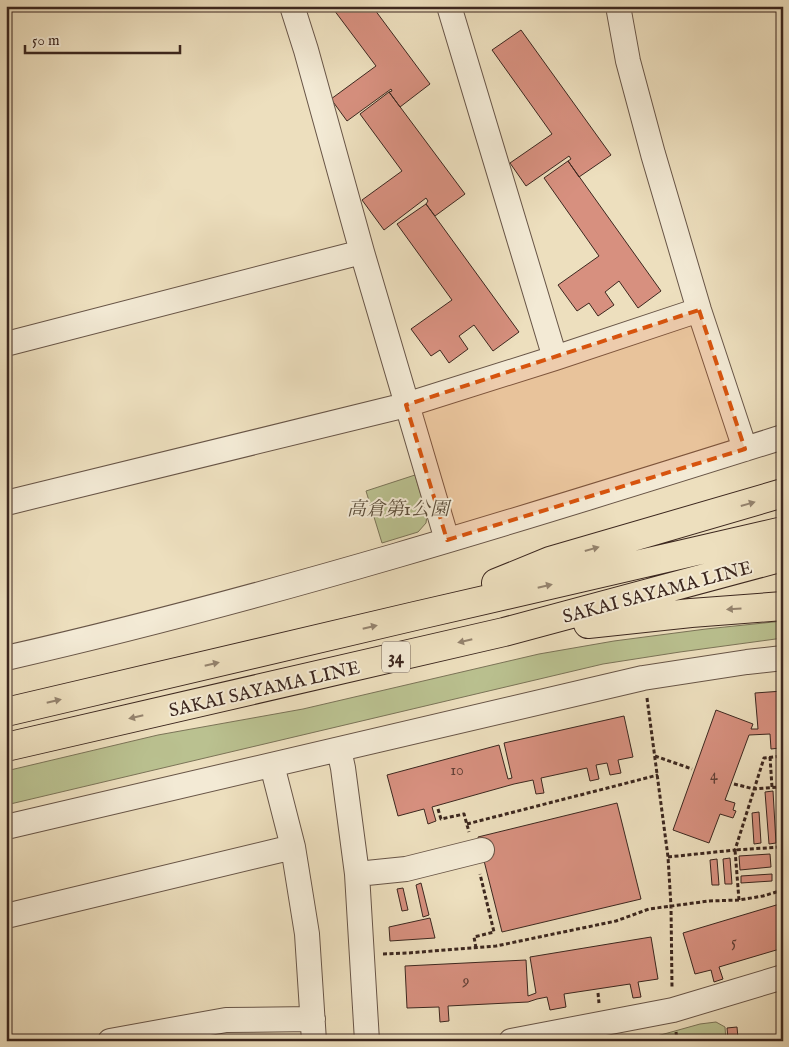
<svg xmlns="http://www.w3.org/2000/svg" width="789" height="1047" font-family="'IM FELL English','Noto Serif JP',serif">
<style>
.green{fill:#bac190;stroke:#7b7458}
.building{fill:#d7907f;stroke:#3c271f}
.lines{fill:none;stroke-linecap:round;stroke-linejoin:round}
.minor-casing{stroke:#685547;stroke-width:26}
.major-casing{stroke:#3c271f;stroke-width:30}
.path{stroke:#3c271f;stroke-width:3;stroke-dasharray:4 2.5;stroke-linecap:butt}
.minor{stroke:#f3ead5;stroke-width:24}
.major{stroke:#eddfbe;stroke-width:28}
.oneway{fill:#94836e}
.marked{fill:#d7540e;fill-opacity:0.2;stroke:#d7540e;stroke-width:4;stroke-dasharray:10 6;stroke-linejoin:round}
.labels{text-anchor:middle;stroke-width:4;stroke-linejoin:round;paint-order:stroke}
.number-label{font-size:16px;fill:#634137}
.shield{fill:#f3ead5;stroke:#736256;stroke-width:1}
.shield-label{font-size:18px;font-weight:bold;fill:#3c271f}
.park-label{font-size:19px;font-style:italic;fill:#5c4e3b;stroke:#f3ead5}
.street-label{font-size:19px;fill:#3c271f;stroke:#f3ead5}
</style>
<rect width="100%" height="100%" fill="#eddfbe"/>
<filter id="stains"><feTurbulence type="fractalNoise" baseFrequency=".004" numOctaves="4"/><feColorMatrix values="0 0 0 0 .2 0 0 0 0 .09 0 0 0 0 .02 0 0 0 .5 -.17"/></filter>
<radialGradient id="worn" r=".72"><stop offset=".6" stop-color="#630" stop-opacity="0"/><stop offset="1" stop-color="#630" stop-opacity=".3"/></radialGradient>
<path class="green" d="M415,475L427,515L426,523L418,532L382,543L366,491Z
M783,621V638L680,652L603,664L6,805V771L158,735L303,709L539,654L614,641L706,629Z
M716,1022L725,1027L726,1041H639L700,1024Z"/>
<path class="building" d="M331,6H372L430,84L400,107L389,92L392,91L391,89L347,121L331,99L376,66Z
M521,30L611,155L579,177L568,161L571,159L569,156L526,186L510,163L552,134L492,50Z
M389,92L465,194L435,216L426,204L428,201L426,198L384,230L362,200L402,171L360,114Z
M568,161L661,291L638,308L619,281L605,292L614,305L598,316L589,303L577,311L558,285L599,256L544,178Z
M426,204L519,332L493,351L474,325L459,336L468,349L449,363L440,350L431,356L411,329L452,300L397,224Z
M783,691V733H779L780,748L771,749L770,734L749,735L725,800L735,803L733,810L736,811L733,818L720,814L709,843L673,830L716,710L753,724L751,729H758L755,693Z
M624,716L633,757L618,760L621,773L610,775L607,763L596,765L599,779L590,781L587,768L541,778L544,793L536,794L533,780L514,784L432,807L436,821L428,824L424,809L398,816L387,775L499,745L508,779L512,778L504,743Z
M773,791L776,843L769,844L765,792Z
M617,803L641,899L502,932L478,837Z
M759,812L761,843L754,844L752,813Z
M770,854L771,867L740,870L739,856Z
M730,858L732,884H725L723,859Z
M717,859L719,885H712L710,860Z
M772,874V881L741,883V876Z
M421,883L429,915L423,917L416,885Z
M403,888L408,910L402,911L397,889Z
M783,903V948L719,967L723,979L714,982L711,970L695,974L683,933Z
M430,918L435,938L390,941L389,927Z
M651,937L658,979L638,982L641,997L633,998L630,984L564,994L566,1007L550,1010L547,997L537,999L528,1002L448,1006L449,1021L440,1022L439,1007L407,1008L405,966L526,960L528,996L536,993L530,957Z
M737,1027L738,1038L728,1039L727,1028Z"/>
<g class="lines">
<g class="minor-casing">
<path id="minor" d="M292,6L306,50L362,252L447,540
M449,6L555,358
M618,6L628,61L653,154L699,310L745,449
M6,344L362,252
M6,503L406,405L555,358L699,310
M6,658C269,598 526,518 783,437
M339,750L343,768L357,874L367,1041
M272,765L293,847L307,934L314,1041
M6,827L643,678L747,662L783,658
M357,874L406,869L482,850
M6,916L293,847
M110,1041L226,1020L313,1019
M511,1041L673,1010L783,977"/>
</g>
<g class="major-casing">
<path id="major" d="M496,583L550,561L783,493
M588,624L691,613L783,606
M6,712L415,616L783,531
M6,747L504,632L783,557"/>
</g>
<path class="path" d="M647,698L668,857L671,906L672,988
M655,756L692,769
M770,757L772,787
M734,784L754,789L780,787V795
M438,809L441,819L464,814L469,832
M467,824L658,775
M668,857L735,850L764,758L783,756
M739,900L735,850L780,847
M476,948L474,937L494,932L480,874
M383,954L408,953L496,946L616,921L649,909L709,901L739,900L763,896L783,890
M598,993L599,1003
M676,1032L677,1041"/>
<use href="#minor" class="minor"/>
<use href="#major" class="major"/>
</g>
<defs><path id="oneway-solid" d="M-6-.8H1V-3.2L6.5 0L1 3.2V.8H-6Z" transform="scale(1.25)"/></defs>
<g class="oneway">
<use href="#oneway-solid" transform="translate(748 504) rotate(-16)"/>
<use href="#oneway-solid" transform="translate(592 549) rotate(-16)"/>
<use href="#oneway-solid" transform="translate(545 586) rotate(-13)"/>
<use href="#oneway-solid" transform="translate(734 609) rotate(176)"/>
<use href="#oneway-solid" transform="translate(370 627) rotate(-13)"/>
<use href="#oneway-solid" transform="translate(465 641) rotate(167)"/>
<use href="#oneway-solid" transform="translate(212 664) rotate(-13)"/>
<use href="#oneway-solid" transform="translate(54 701) rotate(-13)"/>
<use href="#oneway-solid" transform="translate(136 717) rotate(167)"/>
</g>
<path class="marked" d="M699,310L745,449L447,540L406,405Z"/>
<g class="labels">
<g class="number-label">
<text x="457" y="775">10</text>
<text x="714" y="780">4</text>
<text x="734" y="947">5</text>
<text x="466" y="986">9</text>
</g>
<rect class="shield" x="382" y="641.5" width="28" height="31" rx="4"/>
<g class="shield-label">
<text x="396" y="663">34</text>
</g>
<g class="park-label">
<text x="398" y="515">高倉第1公園</text>
</g>
<g class="street-label">
<text transform="translate(657 591) rotate(-15)" y="7">SAKAI SAYAMA LINE</text>
<text transform="translate(264 688) rotate(-13)" y="7">SAKAI SAYAMA LINE</text>
</g>
</g>
<rect width="789" height="1047" fill="none" stroke="#eddfbe" stroke-width="25"/>
<rect x="8" y="8" width="774" height="1032" fill="none" stroke="#3c271f" stroke-width="2.5"/>
<rect x="12" y="12" width="764" height="1022" fill="none" stroke="#3c271f"/>
<path d="M25 45v8h155v-8" fill="none" stroke="#3c271f" stroke-width="2.5"/>
<text x="32" y="45" font-size="15" fill="#3c271f" stroke="#f3ead5" stroke-width="4" paint-order="stroke">50 m</text>
<rect width="100%" height="100%" filter="url(#stains)"/>
<rect width="100%" height="100%" fill="url(#worn)"/>
</svg>
